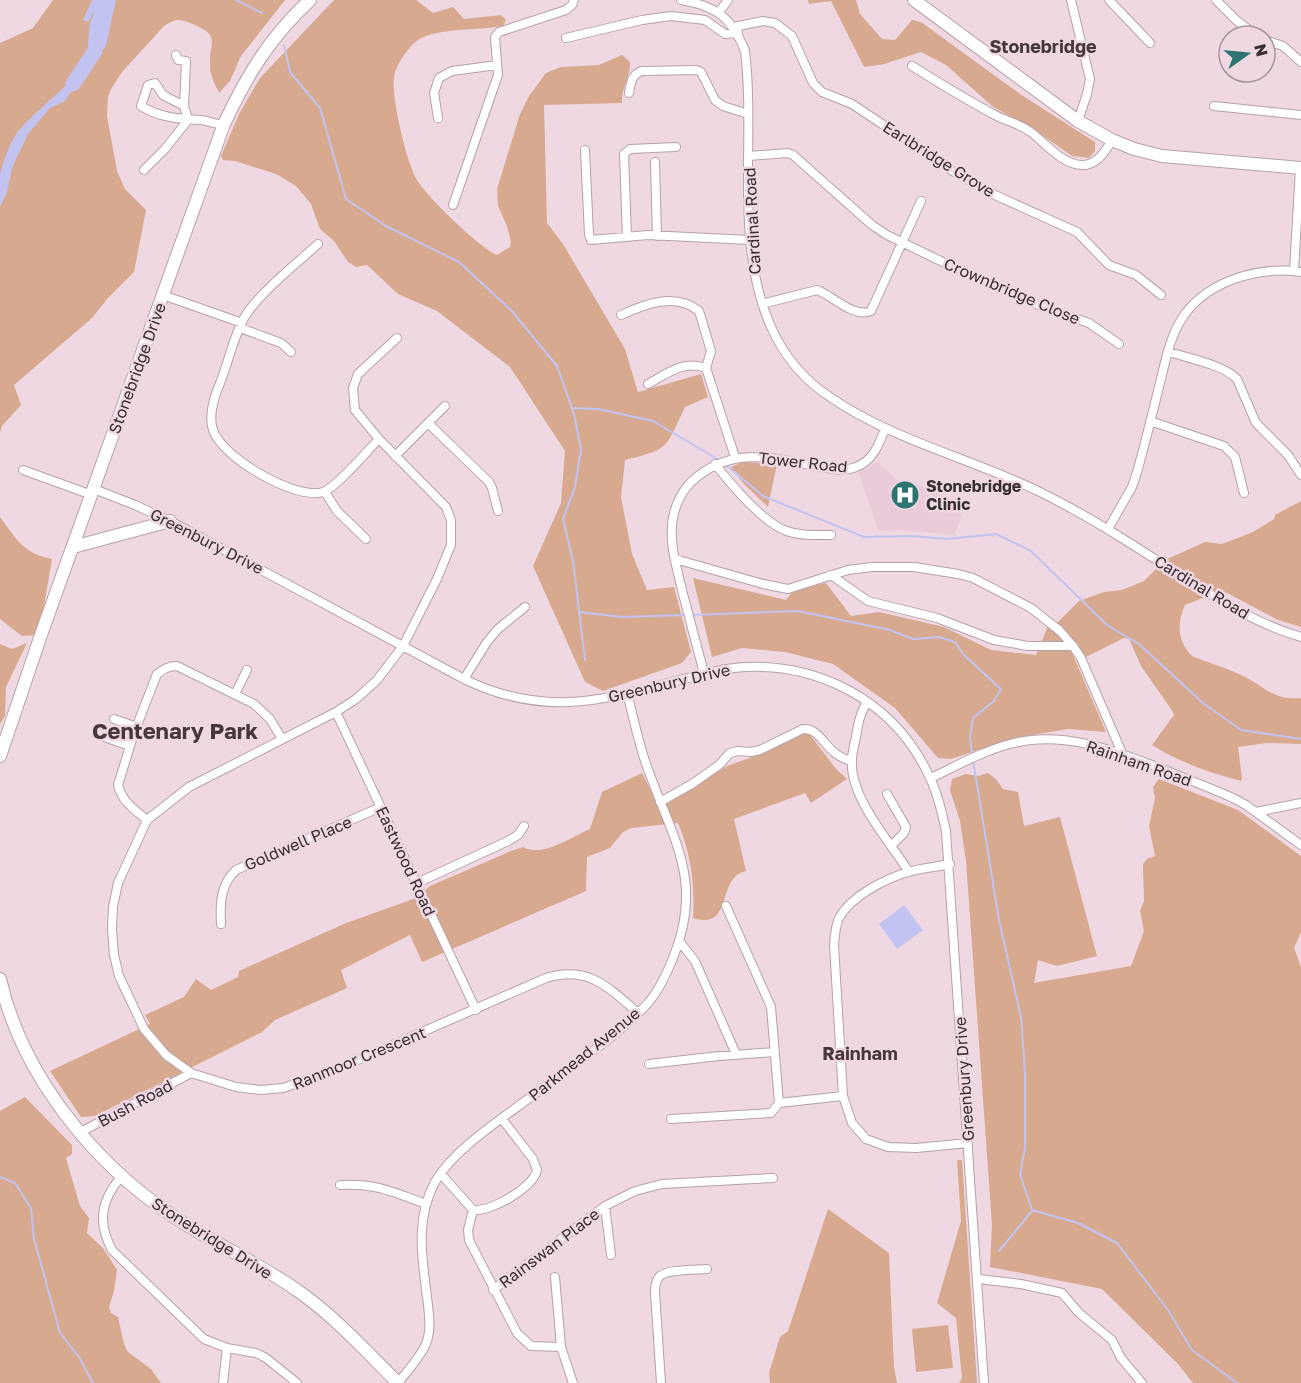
<svg xmlns="http://www.w3.org/2000/svg" width="1301" height="1383" font-family="'Golos Text',sans-serif">
<style>
.built{fill:#e9cbd9}
.green{fill:#d7aa90}
.water{fill:#c3c3f2}
.lines{fill:none;stroke-linecap:round;stroke-linejoin:round}
.stream{stroke:#c3c3f2;stroke-width:2}
.river{stroke:#c3c3f2;stroke-width:15}
.street-casing{stroke:#b6a1aa;stroke-width:10}
.secondary-casing{stroke:#b6a1aa;stroke-width:14}
.street{stroke:#fff;stroke-width:8}
.secondary{stroke:#fff;stroke-width:12}
.labels{text-anchor:middle;stroke-width:5;stroke-linejoin:round;paint-order:stroke}
.street-label{font-size:16px;fill:#362e32;stroke:#efd8e2}
.poi-label{font-size:16px;font-weight:bold;fill:#362e32;stroke:#efd8e2;text-anchor:start}
.neighbourhood-label{font-size:18px;font-weight:bold;fill:#48363f;stroke:#efd8e2}
.district-label{font-size:22px;font-weight:bold;fill:#48363f;stroke:#efd8e2}
</style>
<rect width="100%" height="100%" fill="#efd8e2"/>
<path class="built" d="M877,462L903,485L909,481L966,505L954,535L905,530L879,531L858,472Z"/>
<path class="green" d="M53,0H285L241,56L230,81L219,93C215,84 210,76 210,66C209,39 222,36 190,23C179,18 174,19 164,26L122,72L111,89L108,97L107,116L117,171L125,189L146,210L134,272L108,298L92,318L14,385L21,405L2,426L0,433V43L33,28Z
M334,0H416L433,13L453,7L464,19L501,15L506,20L503,26C478,31 440,27 418,40C408,47 395,66 394,78C391,97 407,164 417,180C427,197 479,247 497,255L510,247L511,242L507,226L498,206L497,189L520,114L529,96L546,73L561,67L599,65L622,55L630,62C631,76 621,88 622,103L544,105L547,223L563,244L625,349L638,392L701,374L708,397L685,407C665,449 670,449 625,460L621,497L632,554L647,590L674,587L691,652L682,663L603,691L585,682L533,566L561,503L565,451L510,367L437,311L398,294L367,265L356,267L348,262L334,241L320,229L311,204L296,186L276,174L235,161L223,160L221,156L239,114L260,78Z
M808,0H856L860,14L882,39L895,40L912,20L921,22L1020,94L1095,142V151L1089,158L1072,156L1039,133L992,106L946,65L921,52L884,64L864,67L831,1L809,4Z
M742,462L777,464L768,507L743,483L731,467Z
M1301,501V627L1278,620L1227,593L1218,592L1185,605C1177,623 1177,641 1192,656C1208,663 1225,667 1241,675C1264,685 1272,701 1301,698V744L1266,743L1238,747L1242,778L1241,781C1211,773 1178,762 1152,745L1174,715L1173,712L1141,666L1129,639L1124,638L1084,658L1076,645L1057,623L1079,601L1104,592L1122,590L1144,581L1165,560L1205,542L1222,544L1253,532L1274,519L1275,515Z
M0,517C16,538 23,554 52,559L39,635L22,636L0,619Z
M693,578L786,600L794,590L826,583L851,616L879,612L944,627L991,650L1036,655L1048,626L1070,648L1106,732L1068,729L1014,738L951,759L938,758L895,708L833,664L785,652L742,648L712,657Z
M27,643L6,687L5,716L0,724V644L12,649Z
M808,732L836,769L847,779L811,803L805,793L734,819L746,871C741,872 737,874 734,878C720,894 727,929 693,918C695,884 691,854 678,823L631,828L623,832L610,848L587,857L586,891L422,962L410,935L341,970L347,988L275,1020L262,1032L95,1116L81,1117L50,1071L150,1024L145,1015L184,997L196,979L211,990L238,977L239,971L346,923L416,898L430,886L511,851L523,847C543,858 571,837 590,829L602,792L642,773L658,805L696,785L727,766L766,752L800,734Z
M988,773L996,779L1003,789L1018,792L1024,826L1060,817L1097,956L1057,966L1038,960L1034,983L1131,966L1144,931L1140,911L1144,901L1143,864L1147,859L1155,856L1149,826L1155,798L1153,787L1159,779L1238,810L1301,856V932L1294,948L1301,967V1383H1193L1178,1364L1102,1289L990,1267L992,1225L966,861L960,821L950,790L952,779L966,774L978,776Z
M25,1097L72,1145V1154L66,1158L80,1206L89,1218L87,1233L103,1248L117,1270L114,1291L109,1307L111,1313L118,1317L124,1344L128,1352L151,1369L161,1383H0V1111Z
M957,1160H962L977,1383H959L962,1378L956,1318L937,1303L961,1221Z
M828,1209L889,1253L894,1367L897,1383H770L769,1373L780,1337L788,1331Z
M948,1325L953,1368L916,1372L912,1329Z"/>
<path class="water" d="M92,0H116L106,46L88,67L65,101L50,108L28,134L12,168L7,192L0,207C0,197 0,185 0,175C2,164 9,146 15,136C36,104 119,59 94,12L88,22L83,20Z
M904,905L923,930L897,949L879,924Z"/>
<g class="lines">
<path class="stream" d="M236,0L262,13
M284,45L290,72L320,108L346,199L386,226L459,262L511,310L557,366L574,414L581,449L575,487L563,519L573,561L585,660
M572,408L598,409L653,421L719,460
M726,465L763,496L864,537L912,536L947,539L996,534L1031,551L1107,625L1139,644L1203,703L1241,730L1301,739
M580,612L621,617L686,615
M692,615L798,611L890,630L913,639L939,637L955,642L964,655L1001,689L994,701L973,718L970,736L972,754
M973,760L999,920L1021,1017L1025,1072V1148L1020,1174L1032,1210L1078,1223L1117,1243L1168,1310L1192,1350L1237,1383
M0,1177L15,1183L31,1208L34,1239L60,1333L79,1357L93,1383
M999,1251L1032,1211"/>
<path class="river" d="M73,84L95,51L97,26L108,0"/>
<g class="street-casing">
<path id="street" d="M681,0C717,6 732,18 745,51C756,141 733,245 772,329C784,356 805,381 830,397C894,441 971,458 1040,492C1085,514 1127,541 1169,568C1211,595 1253,623 1301,637
M1071,0L1090,79L1087,94L1078,121
M1109,0L1150,43
M1216,0L1236,20L1257,36
M719,12L728,0
M734,27L763,21L775,23L792,36L813,83L822,92L852,104L954,172L997,196L1077,232L1109,265L1136,275L1161,295
M566,38L642,20L671,16L705,20L725,34L738,33
M1265,40L1283,46L1301,62
M912,66C939,83 967,100 995,115C1008,122 1021,124 1032,133C1046,144 1063,165 1082,165C1096,166 1106,151 1112,140
M629,93C631,83 631,75 642,71L697,70L701,72L715,100L723,106L748,114
M184,106L163,95L155,83L148,85L141,106C160,118 180,119 201,120C211,121 213,125 224,124
M1214,106L1301,115
M438,118L434,93L439,78L452,71L497,65
M585,150L589,235L591,240L648,235L750,240
M749,156L788,153L793,155L872,225L887,235L978,279L1038,305L1089,323L1119,344
M655,162L657,236
M144,170L165,149L188,120L184,106L186,61L178,60L176,55
M453,205L498,75L495,37L499,32L566,10L572,5L574,0
M627,237L624,154L630,149L676,147
M318,244C296,264 259,293 244,318C234,336 229,359 222,378C216,393 209,409 212,426C216,455 296,501 323,492C337,487 367,451 379,439
M1294,271L1300,168
M163,295L242,323
M762,304L817,290C832,295 854,319 871,311L921,201
M621,315C645,304 675,292 699,311L711,351L706,368L735,457
M240,328L281,343L291,352
M397,338L358,374L353,388L355,410L379,439L446,507L451,520V545L437,579L403,646L377,680L356,699L336,712L189,787L147,820L118,883L113,907L112,929L114,955L119,976L144,1029L166,1055L191,1073L236,1087L261,1090L283,1088L337,1069L546,978C588,965 608,987 638,1013
M1169,352C1188,358 1224,365 1237,379L1256,423L1288,455L1301,475
M648,384C668,373 683,360 706,368
M1150,421L1224,446L1235,457L1244,493
M429,424L489,482L492,488L498,511
M395,456L445,406
M715,464C730,483 761,520 784,530C799,536 815,535 831,535
M23,470L92,495
M94,489L135,505L170,521L464,679C562,727 629,689 726,669C811,657 894,698 930,778C938,794 942,813 946,831L984,1383
M325,492L337,511L366,539
M1108,529L1132,487L1137,472C1145,444 1152,415 1159,387C1165,363 1170,334 1185,314C1210,280 1260,266 1301,272
M675,559L763,584L788,589L848,570L872,567H914L958,574L973,578L1031,608L1060,631L1073,646L1081,658L1122,753
M831,575L868,601L937,618L994,640L1028,646H1073
M704,673C697,647 690,620 683,594C679,576 673,558 672,540C670,516 678,491 698,476C737,446 776,459 820,467C832,469 845,472 856,467C873,461 879,444 885,429
M464,679L487,642L498,629L525,607
M235,694L247,670
M867,702C860,713 858,724 856,737C854,745 852,753 852,760C849,797 890,842 909,872
M336,712L476,1010
M114,719L137,727
M104,737L130,746
M931,778C956,766 983,751 1010,744C1061,730 1110,749 1157,767C1182,777 1208,787 1233,798L1246,805L1301,845
M887,794L906,827L904,833L892,845
M660,802L692,784L719,765L730,753L738,751L751,752L760,750L803,729C818,728 823,744 834,752C839,757 845,759 851,761
M1256,812L1301,803
M147,820C134,809 122,802 118,785L134,733L157,674C164,669 168,666 177,666L254,704L270,719L282,739
M950,864C936,867 922,868 908,872C885,879 851,896 839,918C835,927 835,936 834,945L843,1096L852,1123L866,1139L888,1147L916,1148L968,1143
M417,883L508,841L518,835L524,826
M221,924C220,904 220,885 236,870L381,807
M680,942L695,961L736,1054
M649,1064L719,1056L775,1052
M779,1103L843,1096
M671,1119L771,1113L779,1103L771,1007L726,906
M79,1133L191,1073
M441,1174L473,1210C491,1212 533,1188 537,1170L533,1159L502,1119
M121,1177C101,1200 97,1222 112,1250L204,1339L227,1348L256,1353L266,1358L297,1383
M340,1185C376,1183 393,1192 426,1204
M605,1206L611,1255
M473,1210L468,1230L469,1240L517,1333L531,1346L561,1347
M555,1277L561,1347L573,1383
M978,1279L1021,1284L1062,1293L1079,1313L1112,1340L1121,1358L1142,1383
M493,1290L605,1206L635,1191L662,1184L773,1178
M223,1383L227,1348
M398,1383C407,1371 418,1360 425,1346C432,1332 429,1313 427,1297C422,1258 415,1219 435,1182C455,1147 508,1115 540,1090C577,1062 618,1036 649,1002C660,989 667,973 673,958C704,883 674,841 649,772C639,747 634,719 627,693
M661,1383L655,1292C655,1287 656,1281 659,1277C665,1269 696,1270 707,1269"/>
</g>
<g class="secondary-casing">
<path id="secondary" d="M914,0L1078,121L1112,140L1134,149L1162,156L1301,168
M73,547L170,521
M0,756L42,632L224,124C247,75 270,37 310,0
M0,979C22,1075 93,1163 173,1216C214,1244 261,1264 301,1293C337,1319 367,1352 398,1383"/>
</g>
<use href="#street" class="street"/>
<use href="#secondary" class="secondary"/>
</g>
<defs>
<g id="hospital-disc" transform="scale(1.5)"><circle r="9.5" fill="#2b7470" stroke="#efd8e2"/><path d="M-5-5h3v3.5h4V-5h3V5h-3V1.5h-4V5h-3Z" fill="#fff"/></g>
</defs>
<g fill-rule="evenodd">
<use href="#hospital-disc" x="905" y="495"/>
</g>
<g class="labels">
<g class="street-label">
<text transform="translate(939 159) rotate(32)" y="6">Earlbridge Grove</text>
<text transform="translate(752 221) rotate(-93)" y="6">Cardinal Road</text>
<text transform="translate(1012 291) rotate(23)" y="6">Crownbridge Close</text>
<text transform="translate(137 368) rotate(-70)" y="6">Stonebridge Drive</text>
<text transform="translate(803 462) rotate(6)" y="6">Tower Road</text>
<text transform="translate(207 541) rotate(27)" y="6">Greenbury Drive</text>
<text transform="translate(1202 587) rotate(31)" y="6">Cardinal Road</text>
<text transform="translate(669 683) rotate(-13)" y="6">Greenbury Drive</text>
<text transform="translate(1139 763) rotate(19)" y="6">Rainham Road</text>
<text transform="translate(298 843) rotate(-23)" y="6">Goldwell Place</text>
<text transform="translate(406 861) rotate(65)" y="6">Eastwood Road</text>
<text transform="translate(584 1054) rotate(-39)" y="6">Parkmead Avenue</text>
<text transform="translate(359 1058) rotate(-22)" y="6">Ranmoor Crescent</text>
<text transform="translate(964 1079) rotate(-94)" y="6">Greenbury Drive</text>
<text transform="translate(135 1103) rotate(-28)" y="6">Bush Road</text>
<text transform="translate(212 1238) rotate(32)" y="6">Stonebridge Drive</text>
<text transform="translate(549 1248) rotate(-37)" y="6">Rainswan Place</text>
</g>
<g class="poi-label">
<text x="926" y="492">Stonebridge<tspan x="926" dy="18">Clinic</tspan></text>
</g>
<g class="neighbourhood-label">
<text x="1043" y="53">Stonebridge</text>
<text x="860" y="1060">Rainham</text>
</g>
<g class="district-label">
<text x="175" y="739">Centenary Park</text>
</g>
</g>
<g transform="translate(1247 54) rotate(75)"><circle r="28" fill="#efd8e2" stroke="#a5949c" stroke-width="1.5"/>
<path d="M0-4.5L10 22L0 15L-10 22Z" fill="#2b7470"/>
<text y="-9" font-size="16" font-weight="bold" text-anchor="middle" fill="#362e32">N</text>
</g>
</svg>
